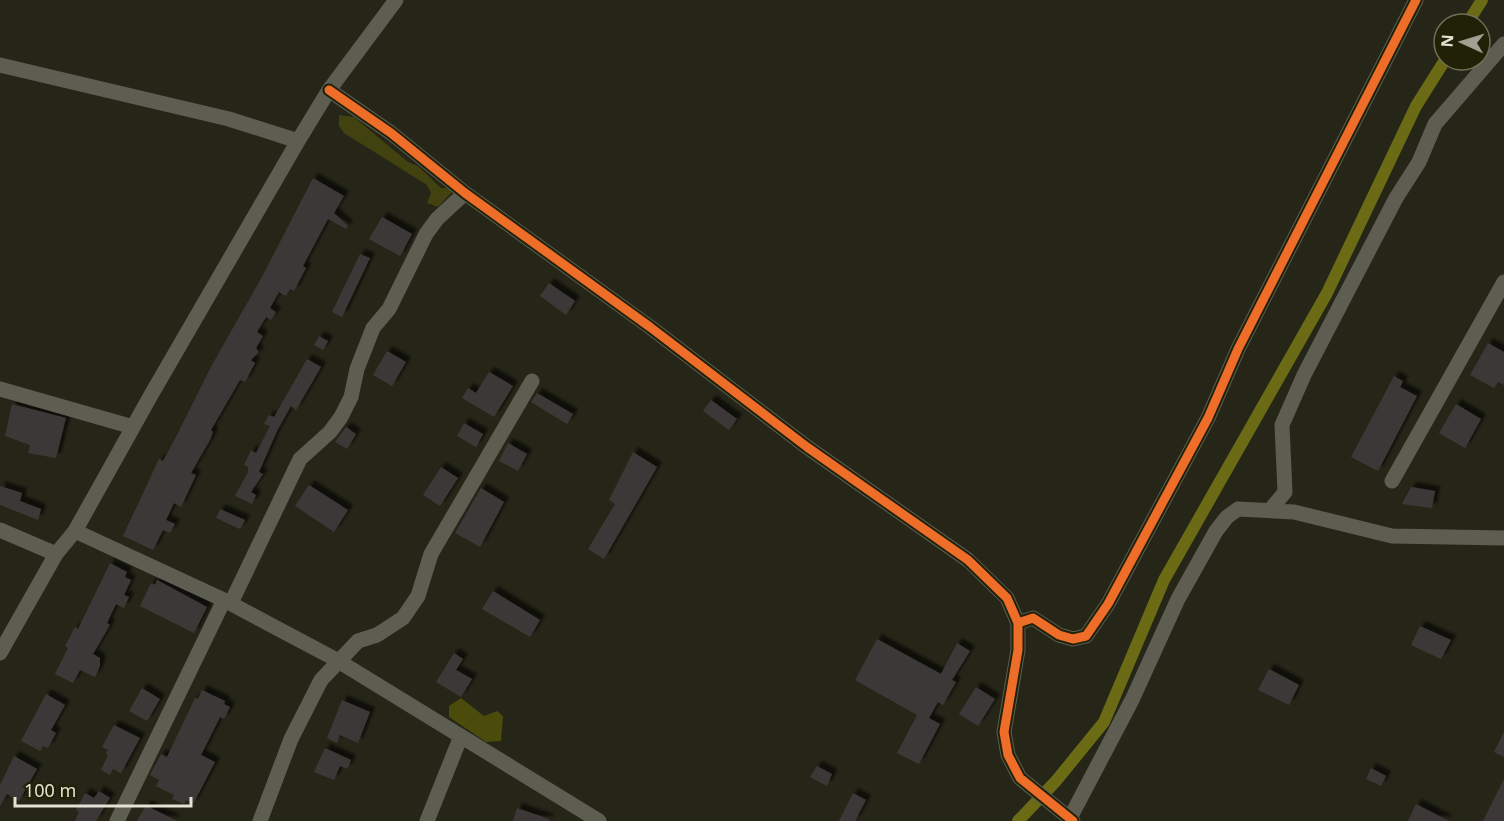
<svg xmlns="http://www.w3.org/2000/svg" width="1504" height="821" font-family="'Noto Sans',sans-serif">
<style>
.green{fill:#424210}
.forest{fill:#4b4b0b}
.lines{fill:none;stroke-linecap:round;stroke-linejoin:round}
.canal{stroke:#6c6b15;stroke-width:12}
.building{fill:#3e3937;filter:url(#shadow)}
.minor{stroke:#5d5d52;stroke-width:15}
.cycleway-casing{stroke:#212108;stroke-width:13}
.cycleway{stroke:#ee6e29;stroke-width:9}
</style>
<defs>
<filter id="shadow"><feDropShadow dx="5" dy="-5" stdDeviation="1.5" flood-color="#0009"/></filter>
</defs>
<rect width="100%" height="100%" fill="#252518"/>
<path class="green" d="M339,115L354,117L408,162L418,166L441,188H448L453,191L438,207L427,203L431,193L427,185L344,133L339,126Z"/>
<path class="forest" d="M461,698L484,716L497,711L503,716L501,741L486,742L449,717V706Z"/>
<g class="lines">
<path class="canal" d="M1467,24L1482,0
M1018,821L1056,781L1104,722L1164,580L1327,293L1416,106L1445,60"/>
</g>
<path class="building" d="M313,178L344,196L334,213L348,226L346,229L328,219L303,266L306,268L294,291L290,289L286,296L279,292L270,308L276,312L271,320L266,317L257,332L263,336L256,348L259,352L251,360L255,363L245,382L240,380L211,430L213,432L210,440L191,473L196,475L181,507L174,503L166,520L175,524L170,533L163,530L153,550L123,536L159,459L163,461L177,435L212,365L263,275Z
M382,217L412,234L400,256L369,239Z
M360,254L370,258L342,317L332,312Z
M549,283L575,301L566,315L540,296Z
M319,336L328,341L323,350L314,345Z
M1488,343L1504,352V385L1498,382L1494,388L1470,375Z
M387,351L406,362L392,386L373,375Z
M307,359L321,367L296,410L291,406L277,431L259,472L263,474L251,492L256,495L252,504L235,496L248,472V467L244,465L251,450L256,453L270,426L264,424L269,415L274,417Z
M489,372L513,386L494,417L462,398L468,388L476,393Z
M1394,376L1403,381L1400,387L1417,396L1378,471L1351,457Z
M537,393L573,414L567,424L531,402Z
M711,400L737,419L729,430L703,411Z
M12,404L66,418L56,458L28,453L30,445L5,436Z
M1456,404L1481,419L1465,448L1439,433Z
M464,423L483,434L476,447L457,436Z
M346,427L356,434L347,449L335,442Z
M508,443L527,454L518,471L499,461Z
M633,452L657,467L604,559L588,549L615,504L609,500Z
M441,467L458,478L440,506L423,495Z
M309,485L348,510L334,532L295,506Z
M0,486L22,493L20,501L41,509L38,520L0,505Z
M1411,487L1435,491L1432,508L1402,504Z
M481,488L504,502L480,547L455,533Z
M220,509L245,520L240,529L216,518Z
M110,563L127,572L125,577L131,580L124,595L129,597L124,608L116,604L107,623L110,625L93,654L100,658V666L95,677L80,670L73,683L55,674L68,648L65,646L75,627L78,629Z
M157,580L207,607L194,633L140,606L151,583L155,585Z
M493,591L540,620L530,637L482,609Z
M1420,626L1451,640L1441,659L1411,645Z
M877,639L941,674L957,643L970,651L952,680L956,682L943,705L938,702L929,718L940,724L919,764L897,753L917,715L855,680Z
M454,653L463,659L456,670L472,679L461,697L436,682Z
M1269,669L1299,685L1289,705L1258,690Z
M976,687L995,699L978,726L959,714Z
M142,688L160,699L147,721L129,711Z
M202,690L225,701L224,704L230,707L224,719L220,717L201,755L215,762L193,804L186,800L184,804L172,799L174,795L156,786L159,780L150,775L161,754L167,757L195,698L198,699Z
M46,694L65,705L51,730L56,733L48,748L43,746L40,751L21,741Z
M342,700L370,712L358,743L340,735L337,743L327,738Z
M114,725L140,738L121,773L113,769L110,775L101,770L108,755L106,754L108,750L102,747Z
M1504,732V757L1494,752Z
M325,748L351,760L347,769L340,766L334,780L314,772Z
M14,756L37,769L19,801L7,794L0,806V785Z
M817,766L832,774L827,786L810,777Z
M1371,768L1386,776L1381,786L1366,779Z
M1504,779V821H1483Z
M99,791L110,798L96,821H75L79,812L76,810L85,793L94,798Z
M853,793L866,800L855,821H839Z
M1416,804L1449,821H1408Z
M146,805L153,809L177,821H137Z
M517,808L549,819V821H513Z"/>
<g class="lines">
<path class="minor" d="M0,65L229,119L298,141
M329,90L391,133L465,193L650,327L807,447L968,560L1007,598L1018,623V650L1004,732L1008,755L1020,778L1073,821
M0,389L133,427
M1392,481L1504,282
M1271,509L1285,492L1282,425L1304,375L1396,198L1419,162L1435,124L1504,44
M0,530L56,554
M75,531L224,600L335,659L599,821
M231,603L300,459L330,432L341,417L351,397L357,369L373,328L389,309L426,234L437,219L465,193
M1018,623L1033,618L1059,635L1073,639L1086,636L1108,604L1208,418L1238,349L1416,0
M0,653L56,554L75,531L151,395L298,141L329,90L396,0
M1070,818L1132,700L1178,599L1216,531L1227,517L1238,509L1294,512L1392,536L1504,538
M117,821L224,600
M260,821L291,739L321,680L358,641L377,635L403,618L418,596L431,554L532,381
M427,821L461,736"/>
<g class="cycleway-casing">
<path id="cycleway" d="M329,90L391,133L465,193L650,327L807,447L968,560L1007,598L1018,623V650L1004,732L1008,755L1020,778L1073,821
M1018,623L1033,618L1059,635L1073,639L1086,636L1108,604L1208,418L1238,349L1416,0"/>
</g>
<use href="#cycleway" class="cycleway"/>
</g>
<g transform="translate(1462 42) rotate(274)"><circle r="28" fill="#212108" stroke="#6f6f5a" stroke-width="1.5"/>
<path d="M0-4.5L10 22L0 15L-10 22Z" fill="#a0a092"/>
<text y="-9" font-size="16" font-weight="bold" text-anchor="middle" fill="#e3e3d4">N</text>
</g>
<path d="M15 797v9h176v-9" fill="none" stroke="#e3e3d4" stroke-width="3"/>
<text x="24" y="797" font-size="18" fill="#e3e3d4" stroke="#212108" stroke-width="4.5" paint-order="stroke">100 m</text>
</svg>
